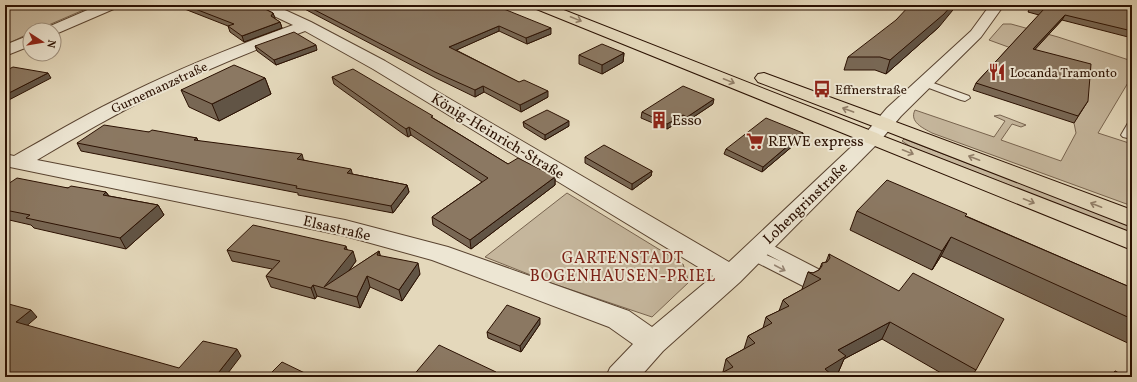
<svg xmlns="http://www.w3.org/2000/svg" width="1137" height="382" font-family="Vollkorn,serif">
<style>
.green{fill:#c5b69c;stroke:#78644f}
.lines{fill:none;stroke-linecap:round;stroke-linejoin:round}
.service-casing{stroke:#594330;stroke-width:2}
.minor-casing{stroke:#594330;stroke-width:2}
.primary-casing{stroke:#2b1102;stroke-width:2}
.trunk-casing{stroke:#2b1102;stroke-width:2}
.service{fill:#ede6d3;fill-rule:evenodd}
.minor{fill:#ede6d3;fill-rule:evenodd}
.primary{fill:#e4d8bb;fill-rule:evenodd}
.trunk{fill:#e4d8bb;fill-rule:evenodd}
.wall{fill:#786754;stroke:#2b1102}
.shaded-wall{fill:#615445;stroke:#2b1102}
.building{fill:#8b7862;stroke:#2b1102}
.oneway{stroke:#917e68}
.oneway2{stroke:#968675}
.labels{text-anchor:middle;stroke-width:4;stroke-linejoin:round;paint-order:stroke}
.far-poi-label{font-size:13px;fill:#2b1102;stroke:#ede6d3;text-anchor:start}
.far-street-label{font-size:13px;fill:#2b1102;stroke:#ede6d3}
.poi-label{font-size:15px;fill:#2b1102;stroke:#ede6d3;text-anchor:start}
.street-label{font-size:15px;fill:#2b1102;stroke:#ede6d3}
.neighbourhood-label{font-size:16px;letter-spacing:1px;fill:#7a1f14;stroke:#ede6d3}
</style>
<rect width="100%" height="100%" fill="#e4d8bb"/>
<filter id="stains"><feTurbulence type="fractalNoise" baseFrequency=".005" numOctaves="4"/><feColorMatrix values="0 0 0 0 .2 0 0 0 0 .09 0 0 0 0 .02 0 0 0 .5 -.17"/></filter>
<radialGradient id="worn" r=".72"><stop offset=".6" stop-color="#630" stop-opacity="0"/><stop offset="1" stop-color="#630" stop-opacity=".3"/></radialGradient>
<path class="green" d="M5,5H95L37,30H30V33L5,45Z
M1003,24H1011L1058,37L1132,61V76L1098,133L1132,144V206L932,133C923,128 909,122 915,110L994,137L1005,121L994,116L1000,115L1026,125L1021,127L1012,124L1001,140L1061,161L1076,133L1074,123L1082,110L1011,48L989,40Z
M904,139L1132,226V233L911,147L902,141Z
M567,193L683,264L689,282L652,317L551,283L485,257Z"/>
<g class="lines">
<g class="service-casing">
<path id="service" d="M925,80L969,96L970,98L965,101L961,100L921,85L920,83Z
M1132,122V139L1123,137L1121,135L1128,123Z
M762,240L820,270L823,274L820,278L813,279L815,282L812,286L807,288L748,258L746,254L748,250L753,249L782,262L757,249L755,245L757,241Z"/>
</g>
<g class="minor-casing">
<path id="minor" d="M99,5H118L116,8L58,33L54,34V30H45L48,27Z
M255,5H274L311,22L385,61L729,262L865,134L887,108L971,31L990,5H1004L981,37L901,116L879,142L740,282L663,351L640,377H606L610,368L633,344L609,327L432,260L345,236L5,166V154L14,156C48,137 81,117 116,100C173,71 233,47 293,25L257,8ZM305,31L373,69L713,276L652,327L629,311L448,247L345,220L37,160C75,137 114,115 154,95C203,71 254,50 305,31Z
M30,35V46L5,56V45Z"/>
</g>
<g class="primary-casing">
<path id="primary" d="M532,5H551L879,134L882,138L879,142L872,144L865,142L534,8Z
M764,73L892,120L895,124L892,128L885,130L878,128L758,82L755,78L758,74Z"/>
</g>
<g class="trunk-casing">
<path id="trunk" d="M885,118L1132,210V227L878,128L875,124L878,120Z
M872,132L1132,233V250L865,142L862,138L865,134Z"/>
</g>
<use href="#service" class="service"/>
<use href="#minor" class="minor"/>
<use href="#primary" class="primary"/>
<use href="#trunk" class="trunk"/>
</g>
<path class="wall" d="M176,5H257L273,13L275,19L280,22L282,28L244,42L230,32L228,26L177,6Z
M297,5H356L363,9L376,5L551,34L527,44L499,31L456,50L548,97L521,112L484,92L475,97L436,78Z
M1031,5H1132V38L1062,20L1035,49L1088,101L1074,123L973,90L976,83L1039,15L1028,12Z
M939,27L886,74L875,70H844L848,57Z
M255,46L317,50L276,65L257,51Z
M624,53L623,62L602,74L579,64V55Z
M332,77L433,118L508,164L555,177V185L471,249L433,225L432,217L482,182L411,135L408,137L402,133L334,84Z
M265,78L271,94L219,121L189,107L181,90Z
M713,104L686,122L682,120L667,129L641,118L642,112Z
M523,122L569,126L545,140L524,127Z
M149,132L197,138L198,141L304,160L352,174L407,185L409,192L393,213L298,195V193L81,151L77,143Z
M803,133L801,139L762,172L724,154L726,149Z
M585,157L652,171L651,176L632,190L585,163Z
M5,186L68,188L106,192L109,196L158,205L164,215L126,249L34,228L31,225L5,219Z
M857,211L966,216L1132,288V345L941,256L932,270L850,230Z
M347,249L356,261L349,271L379,251L380,256L420,274L402,301L370,287L360,308L317,296L315,299L271,287L266,276L272,269L232,261L227,250Z
M829,254L976,370L971,377H948L882,339L844,359L838,373L832,377H714L723,372L726,359L744,349L748,336L763,328L766,317L779,311L783,300L803,289H802L808,272L813,273L819,270L822,263L826,262Z
M540,324L521,352L488,338L487,332Z
M1115,371L1126,377H1110Z"/>
<path class="shaded-wall" d="M952,5H957L939,27L886,74L890,60Z
M273,13L275,18L273,22L271,16Z
M1065,15L1062,20L1030,55L1033,49Z
M280,22L282,28L244,42L242,36Z
M499,26V31L450,53L449,47Z
M551,28V34L527,44L526,38Z
M316,45L317,50L276,65L274,60Z
M624,53L623,62L602,74V65Z
M48,73L51,78L5,102V95Z
M265,78L271,94L219,121L212,104Z
M483,86L484,92L475,97V90Z
M548,91V97L521,112L520,105Z
M714,99L713,104L686,122L687,117Z
M683,115L682,120L667,129V124Z
M569,121V126L545,140V135Z
M409,127L411,135L408,137L406,129Z
M803,133L801,139L762,172L763,167Z
M302,154L304,162L297,159Z
M351,169L353,176L347,173Z
M652,171L651,176L632,190V184Z
M555,177V185L471,249L470,240Z
M407,185L409,192L393,213L391,206Z
M106,192L113,202L103,195Z
M158,205L164,215L126,249L120,238Z
M951,237L941,256L932,270L942,251Z
M346,246L349,256L353,251L356,261L334,291L324,287L344,249Z
M379,251L382,261L377,255Z
M418,263L420,274L402,301L399,290Z
M367,276L370,287L360,308L357,297Z
M313,285L317,296L315,299L311,288Z
M31,310L37,317L23,329L16,322Z
M540,318V324L521,352L520,346Z
M890,322L882,339L844,359L838,373L832,377H822L825,369L838,350Z
M237,349L241,356L225,377H215Z
M496,372L497,377H493Z"/>
<path class="building" d="M185,5H257L273,13L271,16L280,22L242,36L228,26L234,24Z
M305,5H356L363,9L376,5H494L551,28L526,38L499,26L449,47L519,82L524,80L548,91L520,105L483,86L475,90L435,72Z
M910,5H952L944,14L890,60L880,57H848L896,20Z
M1032,5H1132V31L1065,15L1033,49L1091,64L1088,101L1078,116L976,83L1044,9L1031,6Z
M294,32L316,45L274,60L255,46Z
M602,44L624,53L602,65L579,55Z
M234,65L265,78L212,104L181,90Z
M13,67L48,73L5,95V71Z
M353,69L433,116L431,117L508,164L518,158L555,177L470,240L432,217L488,178L409,127L406,129L400,125L332,77Z
M683,86L714,99L687,117L683,115L667,124L642,112Z
M547,110L569,121L545,135L523,122Z
M766,118L803,133L763,167L726,149Z
M104,125L149,132L152,130L197,138L194,140L302,154L297,159L351,169L347,173L407,185L391,206L296,188L297,186L77,143Z
M604,145L652,171L632,184L585,157Z
M17,178L68,188L71,186L106,192L103,195L158,205L120,238L26,218L30,215L5,210V186Z
M887,180L967,214L965,216L1132,288V319L951,237L942,251L857,211Z
M253,225L346,246L344,249L353,251L324,287L379,251L377,255L418,263L399,290L367,276L357,297L313,285L311,288L266,276L280,261L227,250Z
M829,254L899,291L913,273L1004,319L976,370L890,322L838,350L846,356L825,369L832,375L829,377H714L733,367L726,359L755,343L748,336L772,323L766,317L789,306L783,300L821,279L808,272L813,273L819,270L822,266V263L827,262L830,258Z
M5,303L31,310L16,322L179,368L203,341L237,349L215,377H5Z
M507,305L540,318L520,346L487,332Z
M439,345L496,372L493,377H412Z
M282,362L313,377H267Z
M1115,371L1126,377H1113Z"/>
<defs><path id="oneway-shaft" d="M-6 0H5M1.5-3L5.5 0L1.5 3" fill="none" stroke-width="1.6" stroke-linecap="round" stroke-linejoin="round"/></defs>
<g class="oneway">
<use href="#oneway-shaft" transform="translate(576 19) rotate(22)"/>
<use href="#oneway-shaft" transform="translate(729 81) rotate(22)"/>
<use href="#oneway-shaft" transform="translate(848 110) rotate(-160)"/>
<use href="#oneway-shaft" transform="translate(908 152) rotate(22)"/>
<use href="#oneway-shaft" transform="translate(974 158) rotate(-159)"/>
<use href="#oneway-shaft" transform="translate(1029 201) rotate(22)"/>
<use href="#oneway-shaft" transform="translate(1096 205) rotate(-159)"/>
</g>
<use class="oneway2" href="#oneway-shaft" transform="translate(780 268) rotate(28)"/>
<defs>
<g id="restaurant-bare" transform="scale(1.38)"><path d="M-5-6h1v4h1v-4h1v4h1v-4h1v5L-1.5 .5V6h-2V.5L-5-1ZM5-6V6H3V1.5H1.5Q1.5-4 5-6Z" fill="#8f2418" stroke="#ede6d3" stroke-width="2.5" paint-order="stroke"/></g>
<g id="bus-bare" transform="scale(1.38)"><path d="M-5-6H5V4H4V6H2V4H-2V6H-4V4H-5ZM-3.5-4V0h7V-4ZM-3.5 1.2v1.5H-2V1.2ZM2 1.2v1.5H3.5V1.2Z" fill="#8f2418" stroke="#ede6d3" stroke-width="2.5" paint-order="stroke"/></g>
<g id="building-bare" transform="scale(1.38)"><path d="M-4-6H4V6H1V3H-1V6H-4ZM-2.5-4.3h1.7v1.8h-1.7ZM.8-4.3h1.7v1.8H.8ZM-2.5-1h1.7V.8h-1.7ZM.8-1h1.7V.8H.8Z" fill="#8f2418" stroke="#ede6d3" stroke-width="2.5" paint-order="stroke"/></g>
<g id="supermarket-bare" transform="scale(1.38)"><path d="M-6-5.5h2.5l.6 2H6L4.5 2H-2.5L-4.4-4H-6ZM-1.5 3.2a1.3 1.3 0 1 0 .1 0ZM3 3.2a1.3 1.3 0 1 0 .1 0Z" fill="#8f2418" stroke="#ede6d3" stroke-width="2.5" paint-order="stroke"/></g>
</defs>
<g fill-rule="evenodd">
<use href="#restaurant-bare" x="997" y="72"/>
<use href="#bus-bare" x="822" y="89"/>
<use href="#building-bare" x="659" y="120"/>
<use href="#supermarket-bare" x="755" y="141"/>
</g>
<g class="labels">
<g class="far-poi-label">
<text x="1010" y="77">Locanda Tramonto</text>
<text x="835" y="94">Effnerstraße</text>
</g>
<g class="far-street-label">
<text transform="translate(159 87) rotate(-25)" y="5">Gurnemanzstraße</text>
</g>
<g class="poi-label">
<text x="672" y="125">Esso</text>
<text x="768" y="146">REWE express</text>
</g>
<g class="street-label">
<text transform="translate(498 136) rotate(31)" y="5">König-Heinrich-Straße</text>
<text transform="translate(805 203) rotate(-44)" y="5">Lohengrinstraße</text>
<text transform="translate(337 228) rotate(13)" y="5">Elsastraße</text>
</g>
<g class="neighbourhood-label">
<text x="623" y="263">GARTENSTADT<tspan x="623" dy="18">BOGENHAUSEN-PRIEL</tspan></text>
</g>
</g>
<rect width="1137" height="382" fill="none" stroke="#e4d8bb" stroke-width="20"/>
<rect x="6" y="6" width="1125" height="370" fill="none" stroke="#2b1102" stroke-width="2"/>
<rect x="10" y="10" width="1117" height="362" fill="none" stroke="#2b1102"/>
<g transform="translate(42 42) rotate(102)"><circle r="19" fill="#ede6d3" stroke="#9f917f"/>
<path d="M0-3L7 15L0 10L-7 15Z" fill="#8f2418"/>
<text y="-6" font-size="11" font-weight="bold" text-anchor="middle" fill="#2b1102">N</text>
</g>
<rect width="100%" height="100%" filter="url(#stains)"/>
<rect width="100%" height="100%" fill="url(#worn)"/>
</svg>
